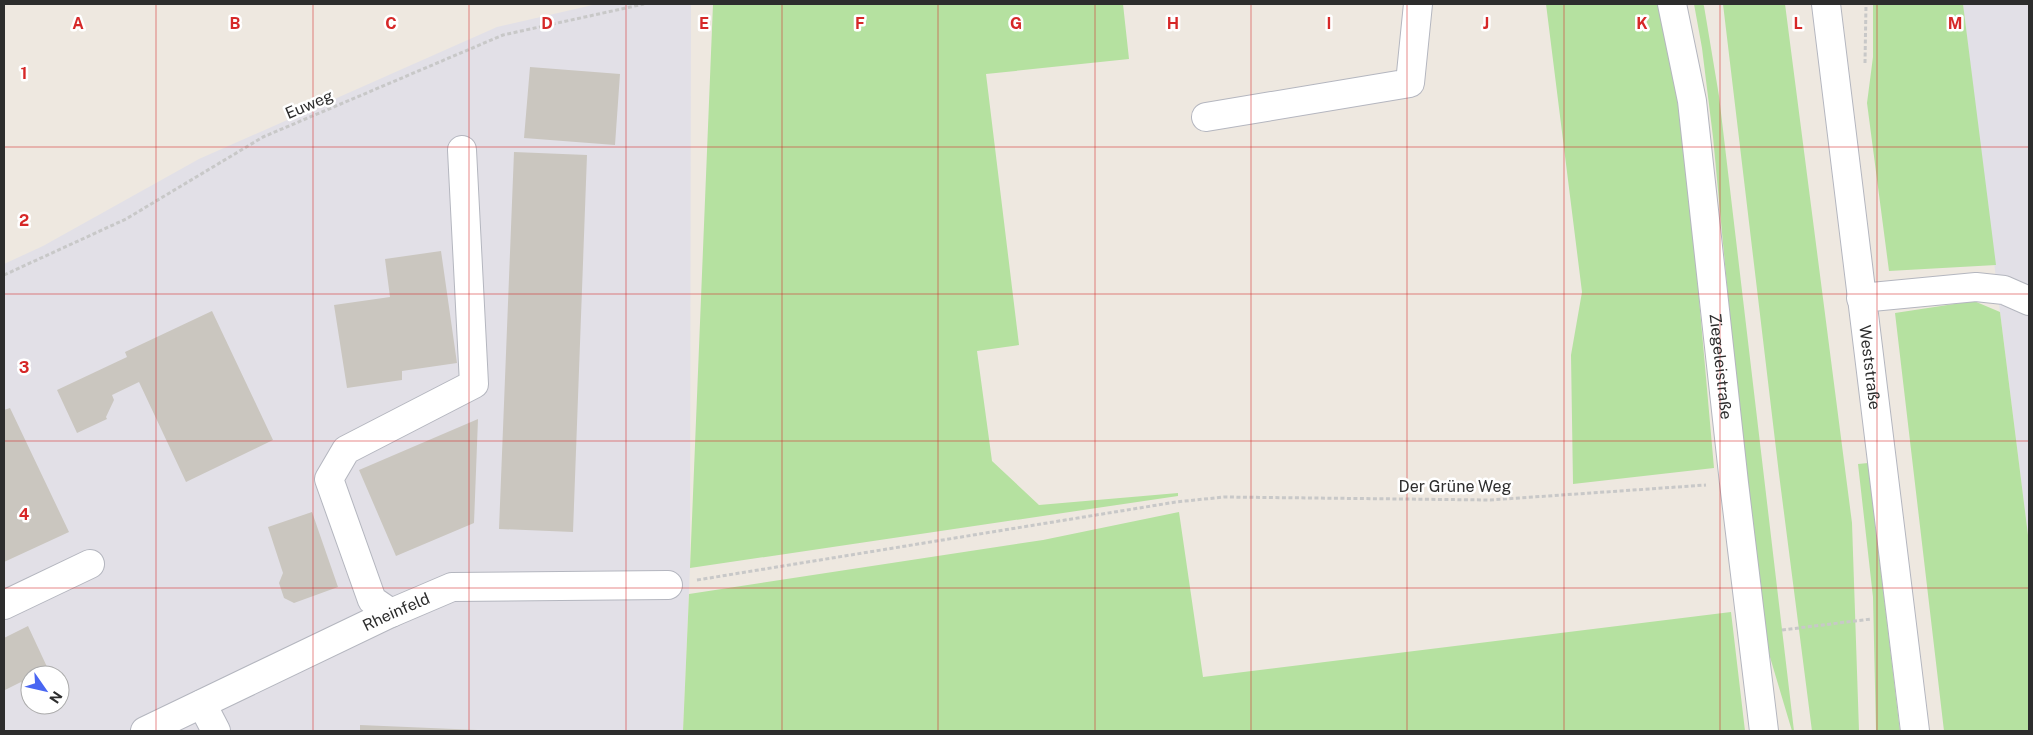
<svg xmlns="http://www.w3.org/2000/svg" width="2033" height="735" font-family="'Public Sans',sans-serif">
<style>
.industrial{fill:#e2e0e7;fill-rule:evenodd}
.green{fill:#b5e1a0}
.building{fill:#cac6bf}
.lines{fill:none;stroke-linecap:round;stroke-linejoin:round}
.minor-casing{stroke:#b4b6bf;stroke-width:30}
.path{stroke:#c8c8c8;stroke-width:3;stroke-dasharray:4 2.5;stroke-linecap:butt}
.minor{stroke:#fff;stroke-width:28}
.grid{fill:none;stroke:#d62828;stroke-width:1;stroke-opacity:0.55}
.labels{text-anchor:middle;stroke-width:5;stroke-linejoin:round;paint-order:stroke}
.street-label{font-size:16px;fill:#2d2d2d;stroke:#fff}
.grid-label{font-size:16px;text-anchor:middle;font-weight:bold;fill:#d62828;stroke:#fff;stroke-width:5;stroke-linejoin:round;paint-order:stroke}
</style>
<rect width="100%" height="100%" fill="#eee8e0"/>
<path class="industrial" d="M597,4H691L690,568L683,731H4V264L43,246L199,159L497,27ZM30,675H60V705H30Z
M1963,4H2029V543L2000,312Z"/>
<path class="green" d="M713,4H1123L1129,59L986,74L1019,345L977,351L992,461L1039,505L1178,493V496L690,568Z
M1546,4H1663L1688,174L1714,468L1573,484L1571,355L1582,292Z
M1694,4H1703L1704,6L1719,96L1794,731H1792L1767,647L1740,423L1713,137L1702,48Z
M1723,4H1785L1852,523L1859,731H1812L1779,474Z
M1873,4H1963L1996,265L1889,271L1867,103L1873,57Z
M1974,301L2000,312L2029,543V731H1944L1895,313Z
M1868,463L1900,731H1876L1873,597L1858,464Z
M1179,512L1203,677L1731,612L1745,731H683L689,594L1043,540Z"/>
<path class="building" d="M530,67L620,74L615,145L524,138Z
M514,152L587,155L573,532L499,529Z
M441,251L457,363L402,371V380L347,388L334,305L390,297L385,259Z
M212,311L273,440L186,482L139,382L112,395L114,400L106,417L107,419L77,433L57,390L127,357L125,352Z
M10,408L69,532L4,562V410Z
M478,419L474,523L396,556L359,470Z
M312,512L338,587L294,603L284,598L279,583L283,573L268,527Z
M28,626L48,669L36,675H30V686L27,687L21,682L5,690L4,638Z
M360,725L478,730V731H360Z"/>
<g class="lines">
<g class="minor-casing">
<g id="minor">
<path id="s1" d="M1672,4L1692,101L1734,483L1764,731"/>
<path id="s2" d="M1826,4L1915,731"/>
<path d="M1206,117L1410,83L1418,4"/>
<path d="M1861,298L1976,287L2004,290L2029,301"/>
<path d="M4,605L90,564"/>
<path d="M391,613L372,600L329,479L346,450L474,384L462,150"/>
<path d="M202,704L216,731"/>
<path id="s3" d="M145,731L391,613L452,587L668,585"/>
</g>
</g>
<path class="path" d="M1865,63L1866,4
M4,275L126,219L263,137L503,35L644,4
M697,580L1176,502L1224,497L1490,500L1706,485
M1782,630L1871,619"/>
<use href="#minor" class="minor"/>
</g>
<path class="grid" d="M156,4V731M313,4V731M469,4V731M626,4V731M782,4V731M938,4V731M1095,4V731M1251,4V731M1407,4V731M1564,4V731M1720,4V731M1877,4V731M4,147H2029M4,294H2029M4,441H2029M4,588H2029"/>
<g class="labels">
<g class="street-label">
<text transform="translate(309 104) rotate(-23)" y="6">Euweg</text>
<text dy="6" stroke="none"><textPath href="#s1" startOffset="366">Ziegeleistraße</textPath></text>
<text dy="6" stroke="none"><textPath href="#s2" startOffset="366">Weststraße</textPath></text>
<text x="1455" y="492">Der Grüne Weg</text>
<text dy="6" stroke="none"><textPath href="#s3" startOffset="278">Rheinfeld</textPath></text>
</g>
</g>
<g class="grid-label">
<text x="78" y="29">A</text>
<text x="235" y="29">B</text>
<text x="391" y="29">C</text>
<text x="547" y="29">D</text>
<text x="704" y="29">E</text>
<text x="860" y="29">F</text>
<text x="1016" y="29">G</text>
<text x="1173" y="29">H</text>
<text x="1329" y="29">I</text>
<text x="1486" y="29">J</text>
<text x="1642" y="29">K</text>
<text x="1798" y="29">L</text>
<text x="1955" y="29">M</text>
<text x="24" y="79">1</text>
<text x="24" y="226">2</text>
<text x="24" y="373">3</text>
<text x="24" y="520">4</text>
</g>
<rect width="2033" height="735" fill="none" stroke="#2d2d2d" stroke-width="10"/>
<g transform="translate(45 690) rotate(124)"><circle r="24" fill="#ffffff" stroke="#ababab"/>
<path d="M0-4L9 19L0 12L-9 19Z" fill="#4966f2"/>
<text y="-8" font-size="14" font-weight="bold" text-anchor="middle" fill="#2d2d2d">N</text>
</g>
</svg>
